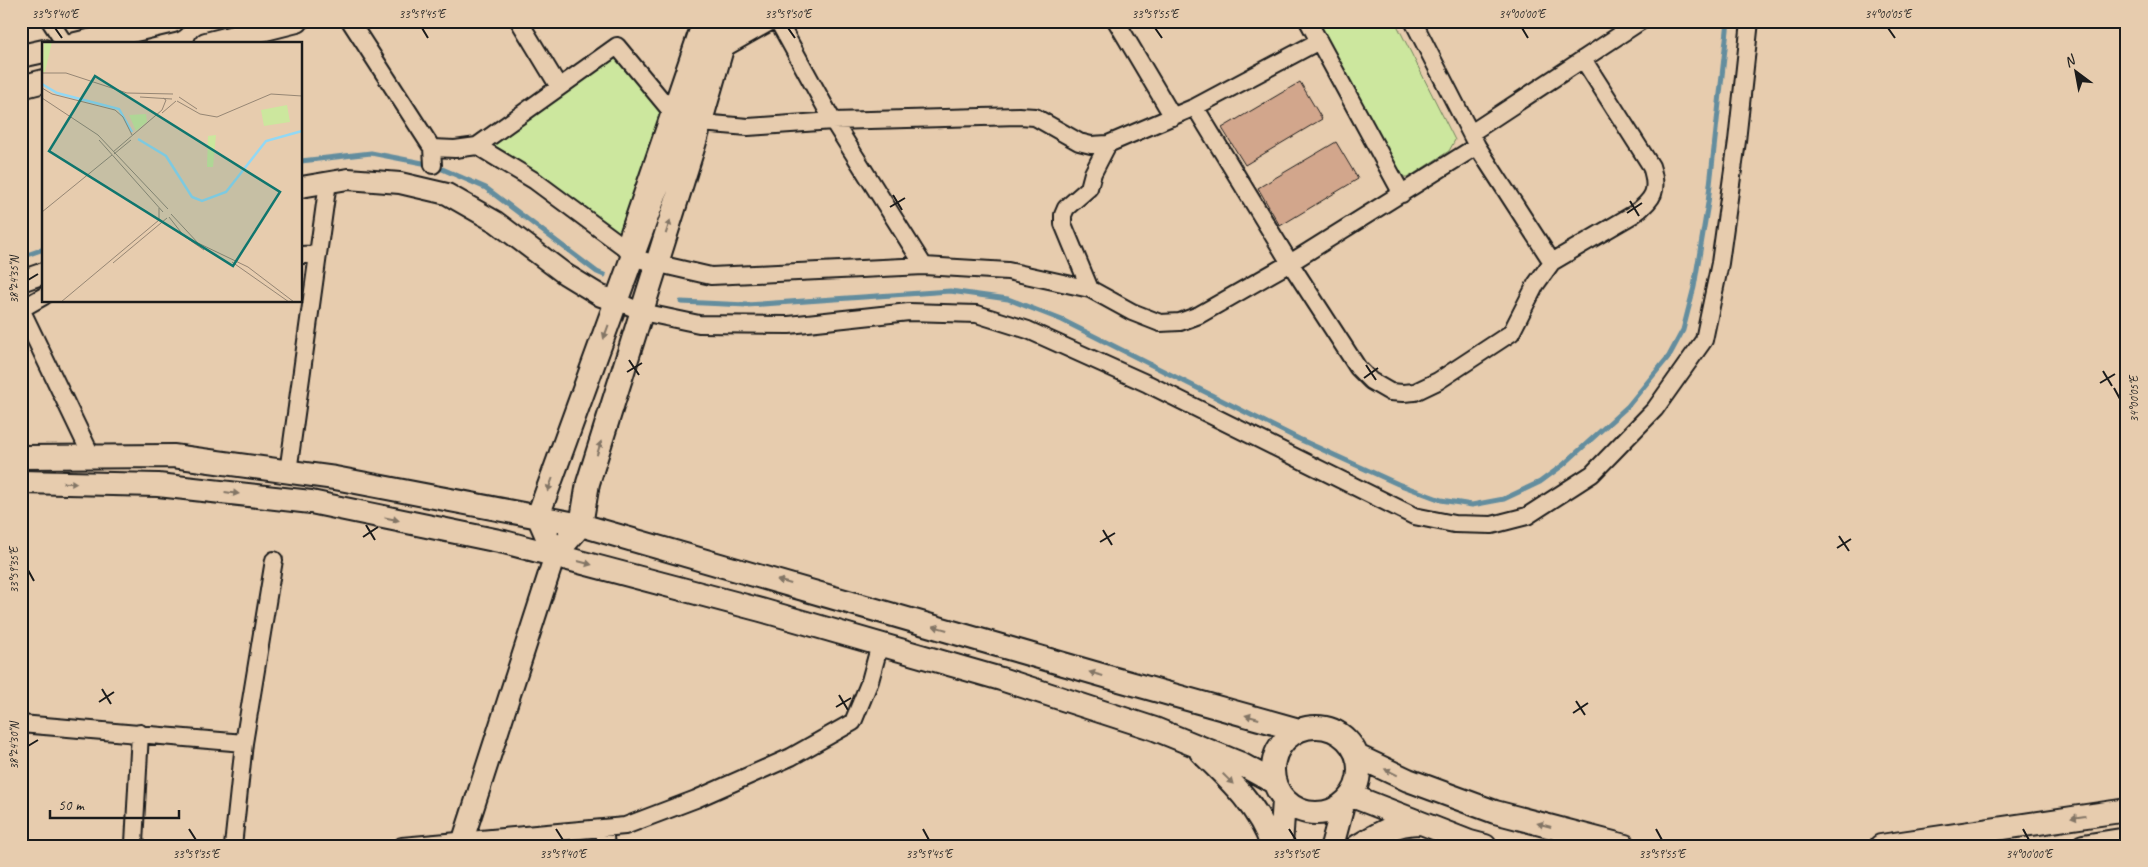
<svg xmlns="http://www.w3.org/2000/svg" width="2148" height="867" font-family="Caveat,sans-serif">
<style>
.green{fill:#cce79e;stroke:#74825d}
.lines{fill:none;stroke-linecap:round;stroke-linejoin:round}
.stream{stroke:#638d9e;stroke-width:5}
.building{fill:#d2a68c;stroke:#1c1c1c}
.minor-casing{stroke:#1c1c1c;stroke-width:20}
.tertiary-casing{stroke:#1c1c1c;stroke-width:24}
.secondary-casing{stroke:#1c1c1c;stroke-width:26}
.minor{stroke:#e7ccae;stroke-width:16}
.tertiary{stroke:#e7ccae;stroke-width:20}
.secondary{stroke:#e7ccae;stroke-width:22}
.oneway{fill:#827465}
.ticks{fill:none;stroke:#1c1c1c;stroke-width:2}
.inset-river{fill:none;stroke:#92d8f4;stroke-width:2.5}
.inset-road{fill:none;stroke:#968674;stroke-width:1}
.view{fill:#0f766e;fill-opacity:0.15;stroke:#0f766e;stroke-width:2.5}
.inset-edge{fill:none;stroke:#1c1c1c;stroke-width:2.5}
.neatline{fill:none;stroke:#1c1c1c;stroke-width:2}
.ticks-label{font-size:12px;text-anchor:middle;fill:#1c1c1c}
</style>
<rect width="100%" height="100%" fill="#e7ccae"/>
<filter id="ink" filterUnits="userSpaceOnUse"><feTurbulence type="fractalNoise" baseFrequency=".02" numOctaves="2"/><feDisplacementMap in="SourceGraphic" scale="10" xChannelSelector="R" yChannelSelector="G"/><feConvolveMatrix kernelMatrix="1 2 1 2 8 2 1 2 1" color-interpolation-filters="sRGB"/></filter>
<g filter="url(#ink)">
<path class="green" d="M1318,21H1395L1455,140L1449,151L1409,177H1401Z
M617,50L668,110L622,242L484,146Z"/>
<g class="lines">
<path class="stream" d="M301,161L371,153L433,165L486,188L597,272L604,275
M21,257L44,249
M681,302L747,305L950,291L1008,299L1062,320L1299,439L1398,484L1441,500L1472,505L1504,499L1540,482L1563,465L1628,406L1669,356L1683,330L1694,287L1708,203L1728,21"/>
</g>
<path class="building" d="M1300,82L1322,119L1245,165L1222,128Z
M1336,142L1358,179L1280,226L1258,188Z"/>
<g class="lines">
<g class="minor-casing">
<path id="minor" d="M50,21L65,44
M350,21L432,148L433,165
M519,21L559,87
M778,21L833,121L924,266
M1116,21L1173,117
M1308,21L1402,194
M1413,21L1477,146L1552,262
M721,50L772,21
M1195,107L1290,263L1358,368L1371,381L1390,392L1403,393L1415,392L1438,381L1511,333L1536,284L1552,262L1634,214C1654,199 1659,191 1651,166L1583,59
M700,123L748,127L833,121L1019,116L1035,117L1079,142L1091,145L1108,144L1195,107L1319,41
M1471,133L1641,21
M477,146L535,181L624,247L701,21
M432,148L455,149L477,146L617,46L670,110
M624,247L633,258L711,276L924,266L1008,271L1090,289L1132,312L1160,323L1180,322L1199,315L1290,263L1477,146
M301,255L318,254
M1090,289L1063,224V215L1066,208L1089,188L1093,173L1108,144
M617,301L642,312L699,324L789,325L909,312L977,314L1028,330L1148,384L1414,516L1454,524L1492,525L1527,516L1592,474L1655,409L1704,340L1720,263L1737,141L1750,21
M21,309L91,455
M21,309L44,296
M288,472L328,182
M21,724L244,743
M604,828L606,846
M138,846L134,843L140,733
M233,846L244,743L274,560
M402,846L625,826L696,799L791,757L853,722L870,681L880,644"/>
</g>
<g class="tertiary-casing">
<path id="tertiary" d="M301,187L348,179L400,183L447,194L496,222L565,274L601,296L617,301
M21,281L44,273
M461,846L555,555"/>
</g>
<g class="secondary-casing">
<path id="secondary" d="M712,21L684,115L538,516L555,555L581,525L588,483L694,145L730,21
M76,44L173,21
M206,44L297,21
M21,56L44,51
M21,87L44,81
M21,457L173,456L335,478L581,525L1112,678L1299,730
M21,482L158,485L311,502L504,542L761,610L1001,679L1155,729L1239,763L1275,783
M1273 770a43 43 0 1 1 86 0a43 43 0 1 1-86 0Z
M1201,752C1229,779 1260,808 1272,846
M1357,756L1408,780L1495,812L1625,846
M1352,796L1470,842L1485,846
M1281,846L1284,800
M1332,846L1343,805
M1358,846C1380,833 1393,824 1419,823
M1881,846L2127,810
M2083,846L2127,839"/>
</g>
<use href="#minor" class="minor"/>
<use href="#tertiary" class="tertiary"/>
<use href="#secondary" class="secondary"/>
</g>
<defs><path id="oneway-solid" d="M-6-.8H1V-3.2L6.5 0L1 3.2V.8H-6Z" transform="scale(1.25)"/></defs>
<g class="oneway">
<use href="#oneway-solid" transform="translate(668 227) rotate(-72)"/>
<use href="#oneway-solid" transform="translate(606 332) rotate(110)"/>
<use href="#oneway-solid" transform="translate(599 448) rotate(-73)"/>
<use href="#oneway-solid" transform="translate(70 483) rotate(1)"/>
<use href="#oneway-solid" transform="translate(550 485) rotate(111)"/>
<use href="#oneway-solid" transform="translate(232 493) rotate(7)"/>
<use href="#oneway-solid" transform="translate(392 519) rotate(12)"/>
<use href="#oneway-solid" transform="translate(585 563) rotate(15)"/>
<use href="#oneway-solid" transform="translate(784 582) rotate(-164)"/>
<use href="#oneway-solid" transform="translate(940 628) rotate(-164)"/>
<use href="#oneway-solid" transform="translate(1096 674) rotate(-164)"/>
<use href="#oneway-solid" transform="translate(1252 717) rotate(-165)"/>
<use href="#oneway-solid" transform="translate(1391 772) rotate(-154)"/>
<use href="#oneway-solid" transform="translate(1228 779) rotate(45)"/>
<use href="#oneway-solid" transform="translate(2078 817) rotate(172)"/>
<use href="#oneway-solid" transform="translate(1544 825) rotate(-165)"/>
</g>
</g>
<path class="ticks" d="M55,28L62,38M422,28L428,38M788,28L795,38M1155,28L1162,38M1522,28L1528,38M1888,28L1895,38M893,195L902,210M1630,201L1639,216M890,207L905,198M1627,213L1642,203M28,280L38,274M629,360L639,375M1366,365L1376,380M2103,371L2112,386M627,372L642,363M1364,378L1378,368M2100,383L2115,374M2114,388L2120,399M366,525L375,540M1103,530L1112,545M1839,536L1849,551M363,537L378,527M1100,542L1115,533M1837,548L1851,539M28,570L34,581M102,689L111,704M839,695L848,710M1576,701L1585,715M99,702L114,692M836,707L851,698M1573,713L1588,703M28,746L38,740M189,829L196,840M556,829L563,840M923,829L929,840M1289,829L1296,840M1656,829L1662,840M2023,829L2029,840"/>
<g transform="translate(42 42)">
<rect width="260" height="260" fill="#e7ccae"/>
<path d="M2,0H10L3,30H0ZM245,63L248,80L222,84L219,68ZM104,72L105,80L94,89L87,73ZM174,93L171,125H165L166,94Z" fill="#cce79e"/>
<path class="inset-river" d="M0,42L15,51L77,67L90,90M96,97L124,114L150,155L160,159L184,150L224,99L260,89"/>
<path class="inset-road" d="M0,31H24L85,51L131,52M0,46L10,52L73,68L81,75L90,93M98,55L130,57M137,55L155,67M0,56L56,93L126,167M135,59L158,72L175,75L229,52L260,54M120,71L134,59M57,98L121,170M71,110L120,68L124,58L121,56M72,112L89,98M0,170L70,113M129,172L156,201L206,225L252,260M127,175L142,194L162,208M190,220L247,260M71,221L125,176M19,260L117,178V166"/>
<path class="view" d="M53,34L238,150L191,224L7,109Z"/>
<rect width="260" height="260" class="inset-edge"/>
</g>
<rect width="2148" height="867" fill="none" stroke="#e7ccae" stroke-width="55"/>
<g transform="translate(2076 72) rotate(328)" stroke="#e7ccae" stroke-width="4" paint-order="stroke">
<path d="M0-4L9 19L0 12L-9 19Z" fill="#1c1c1c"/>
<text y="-8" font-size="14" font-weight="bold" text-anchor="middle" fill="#1c1c1c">N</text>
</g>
<path d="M50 810v8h129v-8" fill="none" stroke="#1c1c1c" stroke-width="2.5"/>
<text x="58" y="810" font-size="15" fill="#1c1c1c" stroke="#e7ccae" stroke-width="4" paint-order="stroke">50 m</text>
<rect x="28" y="28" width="2092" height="812" class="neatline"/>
<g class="ticks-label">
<text x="55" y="18">33°59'40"E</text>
<text x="422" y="18">33°59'45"E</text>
<text x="788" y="18">33°59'50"E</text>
<text x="1155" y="18">33°59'55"E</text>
<text x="1522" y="18">34°00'00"E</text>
<text x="1888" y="18">34°00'05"E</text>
<text transform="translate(14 280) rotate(-90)" y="4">38°24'35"N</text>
<text transform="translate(2134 399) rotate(-90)" y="4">34°00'05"E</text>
<text transform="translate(14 570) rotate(-90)" y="4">33°59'35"E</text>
<text transform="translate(14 746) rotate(-90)" y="4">38°24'30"N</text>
<text x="196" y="858">33°59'35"E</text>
<text x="563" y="858">33°59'40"E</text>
<text x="929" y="858">33°59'45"E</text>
<text x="1296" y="858">33°59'50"E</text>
<text x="1662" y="858">33°59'55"E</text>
<text x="2029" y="858">34°00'00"E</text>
</g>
</svg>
